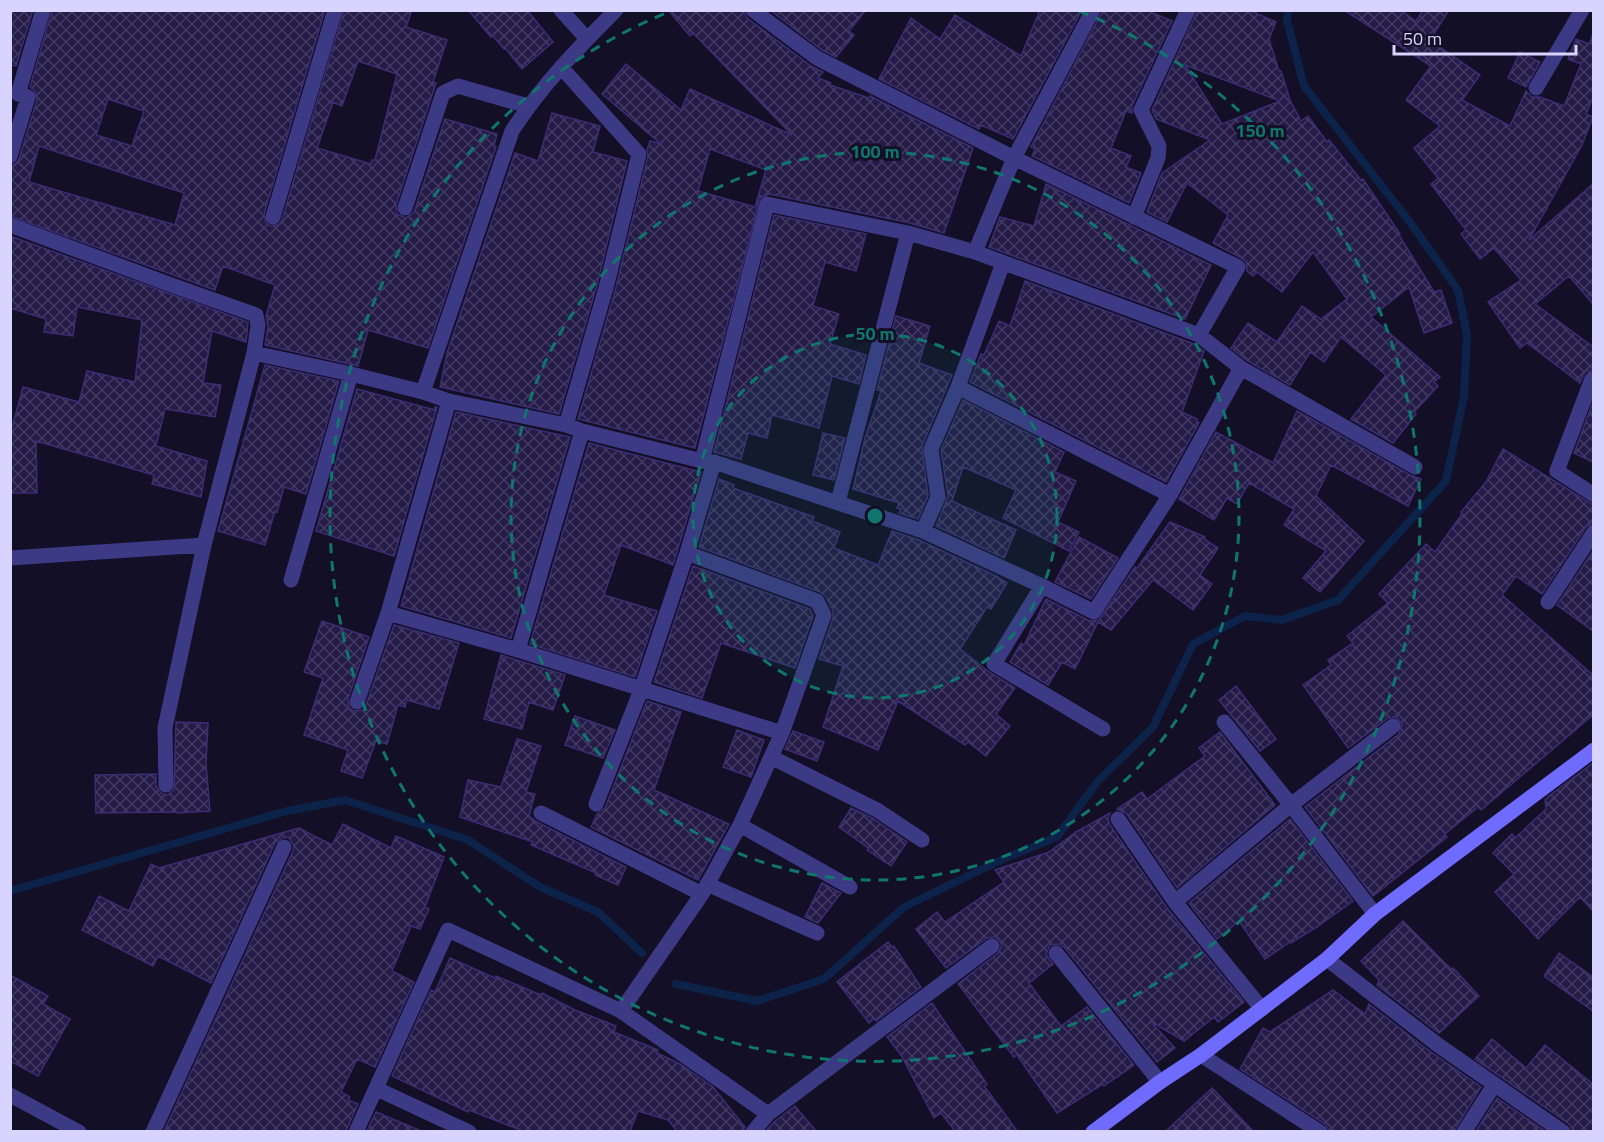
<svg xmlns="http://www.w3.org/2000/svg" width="1604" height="1142" font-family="'Titillium Web',sans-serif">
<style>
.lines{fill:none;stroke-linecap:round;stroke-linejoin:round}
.stream{stroke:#0c2248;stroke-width:8}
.building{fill:url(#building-cross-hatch);stroke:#3b2d73;stroke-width:1.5;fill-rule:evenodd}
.street{stroke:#3d3a85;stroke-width:15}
.secondary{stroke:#6f6bff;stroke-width:15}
.ring{fill:none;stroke:#0f766e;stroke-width:3;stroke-dasharray:10 8}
.centre{fill:#0f766e;stroke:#130f26;stroke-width:3}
.ring-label{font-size:18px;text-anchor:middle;font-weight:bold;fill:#0f766e;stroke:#130f26;stroke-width:6;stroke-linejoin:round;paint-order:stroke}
</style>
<defs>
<pattern id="building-cross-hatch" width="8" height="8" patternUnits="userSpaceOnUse" patternTransform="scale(1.5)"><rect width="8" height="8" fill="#241b47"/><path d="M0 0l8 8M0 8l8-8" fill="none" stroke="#433b63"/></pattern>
</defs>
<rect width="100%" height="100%" fill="#130f26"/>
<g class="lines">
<path class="stream" d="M10,891L287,811L345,800L468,840L540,887L598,912L642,953
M676,984L757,1001L824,979L904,907L1003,859L1057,837L1097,782L1153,727L1193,644L1245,616L1282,620L1338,600L1446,481L1464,396L1467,335L1458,290L1409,221L1304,86L1287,20L1288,10"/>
</g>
<path class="building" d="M10,10H33L16,66L10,65Z
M52,10H325L264,214L266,223L271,226L279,224L282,220L344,10H412L406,27L447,40L433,82L436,83L396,205L397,214L406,218L414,212L445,119L497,134L494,146L496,147L428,348L368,330L358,366L265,345L268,326L266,316L275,285L223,266L215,290L10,216V166L16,163L19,159L37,100L35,91L30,87ZM358,61L397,74L375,160H372L371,164L317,148L333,102L342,106ZM108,99L144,111L132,146L96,135ZM39,146L184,193L175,225L29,182Z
M468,10H527L553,42L522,69L505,48L504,49L493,36L491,37Z
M668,10H743L747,18L811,66L823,72L818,78L831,83L830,85L869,98L870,96L973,148L944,233L910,223L769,194L760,198L695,448L578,419L615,291L648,156L647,150L650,141L661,144L602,94L626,64L681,110L690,89L792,135L693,33L690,36ZM710,149L766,170L755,207L698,191Z
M770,10H866L849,31L854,35L836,57L822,50Z
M1040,10H1082L1013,139L981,125L979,129L879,79L911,18L940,39L955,15L1021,56Z
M1103,10H1146L1172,21L1132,106V113L1126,111L1111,148L1131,156L1126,167L1141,173L1129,203L1032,156L1035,149L1031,147Z
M1198,10H1249L1276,22L1269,39L1279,71H1281L1290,100L1301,121L1308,116L1327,142L1329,140L1361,180L1363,179L1400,234L1399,235L1434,292L1441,290L1452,323L1424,333L1409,287L1371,317L1440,377L1434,382L1438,386L1414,412L1416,414L1393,443L1351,419L1386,375L1341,337L1324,362L1310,352L1290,385L1246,360L1231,348L1248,323L1277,342L1302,306L1321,319L1347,299L1313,252L1282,292L1257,272L1253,276L1247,271L1246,262L1243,259L1213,243L1228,215L1187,183L1167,222L1147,212L1162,173L1210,140L1156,119L1152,110ZM1185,65L1280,101L1222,124Z
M1344,10H1400L1416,21L1423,10H1449L1430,40L1480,75L1462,100L1510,126L1526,91L1532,97H1540L1564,106L1581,64L1568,59L1576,39L1589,44L1593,34V97L1586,114L1593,117L1582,145L1529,240L1593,184V304L1569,276L1535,304L1593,347V370L1585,372L1580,383L1527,343L1520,348L1488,302L1521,280L1494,248L1480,259L1461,234L1466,230L1431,184L1438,178L1414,148L1440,126L1406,100L1431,66Z
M1520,52L1540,62L1526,87L1508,78Z
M552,113L600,126L593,152L627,161L597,285L559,414L440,387L447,353L515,153L538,161Z
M1046,184L1211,265L1185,319L989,247L1000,217L1034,226Z
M774,215L866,234L856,271L825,262L813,306L839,314L830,344L866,355L859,384L832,376L819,428L772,415L767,438L748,433L741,459L714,452Z
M10,236L248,322L246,342L212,331L203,383L221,385L215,417L165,409L156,446L207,461L201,497L152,484L154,475L36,441L37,493H10V435L23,387L79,402L87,371L135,382L142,320L77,307L73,336L44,332L46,319L10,308Z
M1025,281L1194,344L1204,351L1182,412L1197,419V421L1199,423L1166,482L970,382L981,354L984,355L999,321L1010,326Z
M896,316L930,326L919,363L952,375L922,446L928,496L918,519L899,513L901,509L897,508L899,503L853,489L865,438L881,391L877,390Z
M265,365L339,381L306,494L284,487L277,512L275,511L265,545L218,531Z
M357,389L435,410V407H437L394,556L316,531Z
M963,400L1064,452L1055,472L1076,481L1058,522L1079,532L1069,551L1003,518L1016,490L963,467L952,501L1016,530L1004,558L936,526L948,496L941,450Z
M1593,402V462L1574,453Z
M1297,411L1410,475L1421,479L1408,506L1331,465L1316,496L1364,541L1320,592L1303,578L1326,551L1284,525L1294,509L1249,483L1237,504L1227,498L1214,520L1179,499L1216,432L1273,463Z
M456,412L570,437L511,638L401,606Z
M823,433L845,438L834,480L813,475Z
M589,443L701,472L673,565L621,545L604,595L657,611L635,677L530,644Z
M1503,449L1593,505V522L1586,527L1542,594L1516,576L1502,595L1593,675V715L1481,810L1478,807L1445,834L1447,837L1373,896L1305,807L1399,734L1402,724L1396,717L1388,718L1348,748L1303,685L1331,665L1328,660L1353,643L1347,636L1388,603L1379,594L1426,544L1435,552L1462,514L1461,512L1486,482Z
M719,479L734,485L733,488L814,517L812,521L840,532L834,548L878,565L892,531L919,540L996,576L1007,583L991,609L987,607L960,649L989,672L1015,688L996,714L1010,726L986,756L968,742L965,745L898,701L878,750L823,727L843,666L819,659L833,618V611L826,597L820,592L699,547Z
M1170,522L1205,537L1204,539L1218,548L1200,575L1212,584L1193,610L1153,580L1111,630L1098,622L1075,669L1062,662L1048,685L1010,662L1021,643L1024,645L1046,599L1090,621L1099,620L1135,567L1137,568Z
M1079,537L1118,558L1091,599L1055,582Z
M1593,551V631L1557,605Z
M693,566L810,609L813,616L795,668L721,643L702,698L654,682Z
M322,621L369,637L348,699L349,708L354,711L363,710L366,705L394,625L459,643L439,709L407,700L405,707L398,705L387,744L376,741L362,778L341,771L348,750L304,735L323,678L304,672Z
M501,655L565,675L553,710L529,702L522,729L484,719Z
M1236,686L1276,739L1260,751L1219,700Z
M647,701L681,712L654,790L729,824L698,880L591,827L597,814L605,808Z
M575,716L615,730L603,758L565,745Z
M176,722L208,723L206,764L210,811L177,813V812L96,813L95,775L156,774V786L161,793L167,795L174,790Z
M737,730L764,740L751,777L723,767Z
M793,731L824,742L817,761L785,749Z
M1220,732L1275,805L1177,888L1126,813L1117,809L1142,792L1147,799L1205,756L1199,748Z
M517,739L541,746L526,792L535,794L529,816L537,822L626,867L618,885L595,875L596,873L531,845L533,842L460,817L468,780L501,787Z
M1593,763V911L1580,897L1538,939L1495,892L1514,874L1493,853L1512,834L1515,838L1546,809L1545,800L1549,796Z
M851,808L872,818L907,842L891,866L867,850L868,848L839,827Z
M1110,813L1108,819L1110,825L1167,908L1244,1002L1218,1022L1214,1017L1184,1041L1150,1021L1175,1048L1157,1062L1064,947L1059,944L1050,945L1046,954L1053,964L1029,983L1061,1026L1087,1007L1134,1065L1104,1086L1103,1084L1057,1113L1017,1055L1014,1057L958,984L998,953L1002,945L999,940L995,937L987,938L946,968L916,929L937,912L945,922L1004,882L995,870L1049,852L1076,832Z
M1290,819L1353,901L1317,927L1291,943L1290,942L1265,959L1239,921L1217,939L1189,903Z
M343,824L391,848L396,836L444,857L425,907L429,909L420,929L411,926L392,971L414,982L375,1067L357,1059L341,1092L350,1097L348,1100L358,1104L346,1131H164L293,851L294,846L289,838L284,837L275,843L211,983L158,956L153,966L82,930L99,896L129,911L151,864L159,868L299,828L332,845Z
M822,883L841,893L818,923L805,917Z
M1403,921L1451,969L1453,968L1479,996L1439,1033L1377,985L1379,980L1361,961Z
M888,942L892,947L894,946L921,987L876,1021L874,1018L869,1023L837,982Z
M1559,953L1593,977V1011L1544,976Z
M450,958L495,978L496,976L541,995L542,993L575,1010L616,1026L614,1032L658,1050L657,1053L680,1064L713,1087L745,1127L743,1131H677L668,1120L638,1111L630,1131H523L469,1110L468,1112L392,1076L431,990L435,992Z
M10,975L48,996L43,1004L70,1019L38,1076L10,1061Z
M1333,990L1365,1014L1369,1004L1424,1047L1481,1087L1454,1131H1330L1325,1124L1240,1069L1263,1028L1270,1032Z
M932,1003L987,1084L984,1086L1017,1131H955L941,1113L934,1118L901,1055L887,1037Z
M1492,1039L1526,1068L1545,1045L1593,1084V1131H1573L1569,1124L1475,1059Z
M1212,1088L1253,1131H1166Z
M1497,1098L1545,1131H1476Z
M795,1106L816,1131H766L774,1122Z
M376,1112L421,1131H367Z"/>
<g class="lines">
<path class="street" d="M561,10L587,39
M753,10L817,58L1014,158L1238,267L1199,335
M561,67L639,154L606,288L566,425
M1536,88L1582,10
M10,156L28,97L18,94L43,10
M405,208L443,93L458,86L528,106
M273,217L335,10
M1134,217L1158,158L1159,146L1141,110L1188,10
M10,225L174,286L256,315L258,325L254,353
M975,252L1014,158L1093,10
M1592,379L1557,471L1594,495
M958,387L1170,495
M423,392L512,131C541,86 578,48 616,10
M702,461L767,204L908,233L975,252L1199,335L1241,368L1415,467
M838,502L908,233
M923,531L938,497L931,449L958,387L1003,263
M10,558L204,545
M291,580L351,374
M1042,586L994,664L1103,729
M1548,602L1594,532
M388,613L518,650L782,733
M518,650L582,431
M357,702L388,613L449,401
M1224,722L1291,805L1375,914
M771,757L877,810L922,840
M166,785L165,728L204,545L254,353L351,374L423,392L449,401L566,425L582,431L702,461L714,462L923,531L1042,586L1094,612L1170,495L1241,368
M596,804L641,690L687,553L714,462
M541,813L702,894
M1118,819L1175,902L1262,1009
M740,825L850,887
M707,884L817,933
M1175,902L1291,805L1393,726
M1056,953L1160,1082
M1327,959L1438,1045L1563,1132
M621,1011L702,894L740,825L782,733L824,615L817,601L687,553
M1201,1055L1320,1132
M377,1089L469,1132
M10,1095L79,1132
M153,1132L284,847
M356,1132L448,930L621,1011L768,1114
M753,1132L768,1114L992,946
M1464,1132L1494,1085"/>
<path class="secondary" d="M1093,1132L1160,1082L1201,1055L1327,959L1375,914L1594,750"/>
</g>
<circle cx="875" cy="516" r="182" fill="#0f766e" fill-opacity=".12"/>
<g class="ring">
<circle cx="875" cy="516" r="182"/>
<circle cx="875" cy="516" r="364"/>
<path d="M1079 11A545 545 0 1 1 671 11"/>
</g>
<circle cx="875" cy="516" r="9" class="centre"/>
<g class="ring-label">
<text x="1260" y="137">150 m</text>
<text x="875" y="158">100 m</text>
<text x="875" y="340">50 m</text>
</g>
<rect width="1604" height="1142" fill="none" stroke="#d9d4ff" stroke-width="24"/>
<path d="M1394 45v9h182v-9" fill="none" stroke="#d9d4ff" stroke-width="3"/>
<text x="1403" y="45" font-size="18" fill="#d9d4ff" stroke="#130f26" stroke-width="4.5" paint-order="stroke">50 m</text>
</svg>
